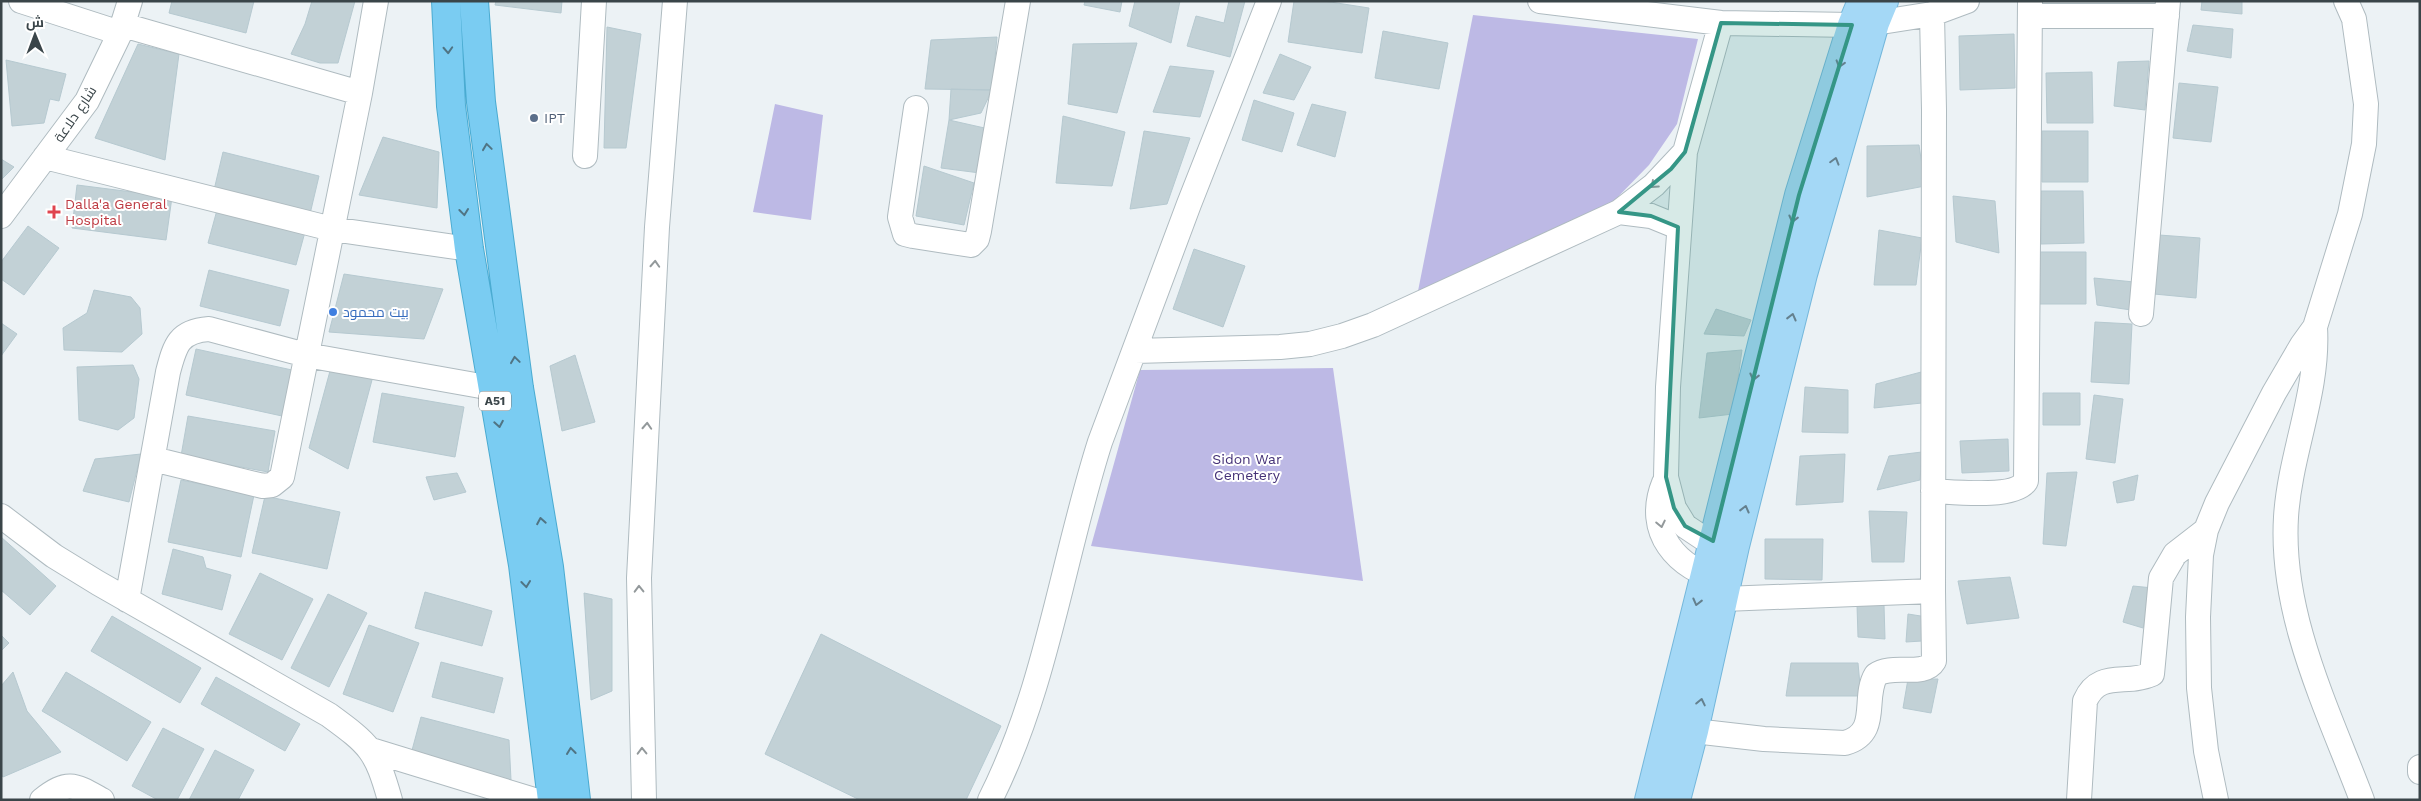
<svg xmlns="http://www.w3.org/2000/svg" width="2421" height="801" font-family="'Work Sans',Cairo,sans-serif">
<style>
.green{fill:#bdb9e5}
.building{fill:#c2d1d6;stroke:#b6c9d0}
.lines{fill:none;stroke-linecap:round;stroke-linejoin:round}
.minor-casing{stroke:#afbbc0;stroke-width:26}
.major-casing{stroke:#74b7db;stroke-width:30}
.highway-casing{stroke:#4aabd1;stroke-width:30}
.minor{stroke:#fff;stroke-width:24}
.major{stroke:#a4d8f6;stroke-width:28}
.highway{stroke:#7accf2;stroke-width:28}
.oneway{stroke:#507484}
.oneway2{stroke:#64808e}
.oneway3{stroke:#93999b}
.marked{fill:#359686;fill-opacity:0.2;stroke:#359686;stroke-width:4;stroke-linejoin:round}
.service-dot{fill:#5c6f8a;stroke:#fff;stroke-width:2}
.health-dot{fill:#e0444e;stroke:#fff;stroke-width:2}
.shop-dot{fill:#3f7fe0;stroke:#fff;stroke-width:2}
.labels{text-anchor:middle;stroke-width:4;stroke-linejoin:round;paint-order:stroke}
.shield{fill:#fff;stroke:#757d80;stroke-width:1}
.shield-label{font-size:12px;font-weight:bold;fill:#3a4549}
.street-label{font-size:14px;fill:#3a4549;stroke:#fff}
.service-label{font-size:14px;fill:#4e5e75;stroke:#fff;text-anchor:start}
.health-label{font-size:14px;fill:#be3a42;stroke:#fff;text-anchor:start}
.shop-label{font-size:14px;fill:#366cbe;stroke:#fff;text-anchor:start}
.park-label{font-size:14px;fill:#443177;stroke:#fff}
</style>
<rect width="100%" height="100%" fill="#ecf2f5"/>
<path class="green" d="M1473,15L1698,39L1677,124L1649,165L1609,206L1418,291Z
M775,104L823,115L811,220L753,212Z
M1333,368L1363,581L1091,546L1140,370Z"/>
<path class="building" d="M172,1H254L246,33L169,13Z
M312,1H355L338,63H320L291,54L305,24Z
M496,1H562L561,13L495,5Z
M1085,1H1122L1120,12L1084,5Z
M1135,1H1180L1171,43L1129,26Z
M1229,1H1245L1230,57L1187,46L1196,16L1224,23Z
M1294,1H1324L1369,8L1362,53L1288,42Z
M2202,1H2242V14L2201,10Z
M2193,25L2233,29L2231,58L2187,51Z
M607,27L641,34L626,148H604Z
M1383,31L1448,43L1439,89L1375,78Z
M2014,34L2015,88L1960,90L1959,36Z
M997,37L992,90L925,89L931,40Z
M1137,43L1117,113L1068,104L1073,44Z
M138,44L179,54L165,160L95,138Z
M1280,54L1311,67L1294,100L1263,93Z
M6,60L66,74L59,101L50,99L44,123L12,126Z
M2149,61L2145,110L2114,106L2118,62Z
M1170,66L1214,71L1200,117L1153,112Z
M2092,72L2093,123H2047L2046,73Z
M2179,83L2218,87L2211,142L2173,138Z
M951,89L992,90L981,113L949,120Z
M1254,100L1294,113L1282,152L1242,140Z
M1312,104L1346,112L1335,157L1297,145Z
M1063,116L1125,132L1112,186L1056,183Z
M949,120L989,129L980,173L941,168Z
M1144,131L1190,138L1167,204L1130,209Z
M2042,131H2088V182H2042Z
M383,137L439,152L437,208L359,195Z
M1919,145L1925,186L1867,197V146Z
M223,152L319,176L310,214L214,190Z
M1,159L14,167L1,180Z
M924,166L974,183L964,225L916,216Z
M77,185L172,197L166,240L72,228Z
M2041,191H2083L2084,243L2041,244Z
M1953,196L1995,201L1999,253L1956,242Z
M217,210L305,232L296,265L208,243Z
M28,226L59,248L24,295L1,279V262Z
M1879,230L1922,238L1916,285H1874Z
M2159,235L2200,238L2196,298L2154,294Z
M1194,249L1245,266L1223,327L1173,309Z
M2040,252H2086V304H2039Z
M209,270L289,290L280,326L200,306Z
M344,274L443,289L424,339L329,332Z
M2094,278L2134,282L2131,310L2097,305Z
M94,290L131,297L140,308L142,334L122,352L64,350L63,328L87,313Z
M1716,309L1751,320L1744,336L1704,334Z
M2095,322L2132,324L2129,384L2091,382Z
M1,323L17,334L1,356Z
M196,349L292,370L282,416L186,395Z
M1742,350L1733,414L1699,418L1707,353Z
M575,355L595,422L562,431L550,366Z
M333,360L372,380L348,469L309,448Z
M133,365L139,379L134,418L118,430L79,420L77,367Z
M1925,371L1922,403L1874,408L1876,384Z
M1805,387L1848,390V433L1802,432Z
M382,393L464,407L455,457L373,442Z
M2043,393H2080V425H2043Z
M2094,395L2123,399L2115,463L2086,459Z
M188,416L275,431L268,472L181,456Z
M2008,439L2009,471L1962,473L1960,441Z
M1922,452L1920,480L1877,490L1889,456Z
M141,454L129,502L83,491L95,459Z
M1845,454L1843,502L1796,505L1800,456Z
M2077,472L2066,546L2043,544L2047,473Z
M457,473L466,492L434,500L426,477Z
M2138,475L2134,500L2117,503L2113,482Z
M181,480L254,495L241,557L168,542Z
M265,496L340,512L327,569L252,553Z
M1869,511L1907,512L1904,562H1872Z
M1,537L56,586L30,615L1,590Z
M1765,539H1823L1822,580L1765,579Z
M173,549L203,557L206,568L231,575L222,610L162,594Z
M260,573L313,599L282,660L229,634Z
M2010,577L2019,618L1967,624L1958,581Z
M2133,586L2153,588L2143,628L2123,622Z
M425,592L492,611L482,646L415,628Z
M584,593L612,599V691L591,700Z
M328,594L367,613L329,687L291,668Z
M1857,605H1884L1885,639L1858,637Z
M1908,614L1927,617L1922,641L1906,642Z
M112,616L201,668L180,703L91,651Z
M369,625L419,643L393,712L343,694Z
M821,634L1001,726L966,800H860L765,754Z
M1,635L9,643L1,651Z
M441,662L503,678L494,713L432,697Z
M1791,663H1858L1861,696H1786Z
M13,672L27,711L61,752L3,777L1,774V686Z
M66,672L151,722L127,761L42,711Z
M216,677L300,724L285,751L201,704Z
M1908,679H1938L1931,713L1903,708Z
M421,717L509,740L511,780L411,754Z
M163,728L204,749L177,800H158L132,786Z
M215,750L254,770L238,800H189Z"/>
<g class="lines">
<g class="minor-casing">
<path id="minor" d="M21,1L120,33
M1540,1L1721,23L1852,25
M2030,16H2167
M1721,23L1685,152L1668,387L1666,477L1674,508L1685,526L1703,538L1731,545
M1875,23L1932,14L1967,1
M123,25L360,93
M916,108L900,217L905,234L913,236L971,245L977,239L979,231L1018,1
M585,156L594,1
M45,157L332,229L469,249
M1619,212L1651,216L1678,227
M1,216L87,101L120,33L130,1
M2141,314L2168,1
M2315,327C2319,392 2290,453 2286,517C2280,615 2328,710 2362,800
M1135,351L1280,347L1310,344L1342,336L1373,325L1619,212L1654,185L1685,152
M153,459L263,486L272,485L282,477L360,93L376,1
M1664,483C1644,532 1677,569 1723,580
M1933,491C1954,492 2015,499 2026,481L2030,1
M1,516L54,556L98,583L329,715C370,745 376,750 390,800
M1724,599L1933,591L1934,110L1932,14
M127,600L168,372C175,345 179,331 209,329L306,355L492,388
M1694,731L1764,739L1845,743C1881,733 1862,698 1876,675C1892,663 1924,678 1934,661L1933,591
M371,750L534,800
M2420,767V772
M42,800C68,779 75,785 102,800
M644,800L639,578L657,227L675,1
M990,800C1047,687 1062,561 1100,442L1189,204L1269,1
M2079,800L2085,701C2099,669 2126,686 2152,674L2161,578L2175,554L2206,530
M2216,800L2206,751L2199,688L2198,617L2201,555L2206,530L2217,503L2274,393L2302,345L2315,327L2350,214L2364,144L2366,104L2354,19L2346,1"/>
</g>
<g class="major-casing">
<path id="major" d="M1649,800L1799,195L1852,25L1862,1
M1676,800L1694,731L1735,546L1803,274L1875,23L1884,1"/>
</g>
<g class="highway-casing">
<path id="highway" d="M446,1L451,106L469,249L523,565L552,800
M474,1L481,102L519,388L549,567L576,800"/>
</g>
<use href="#minor" class="minor"/>
<use href="#major" class="major"/>
<use href="#highway" class="highway"/>
</g>
<defs><path id="oneway-chevron" d="M-2-3.5L2.5 0L-2 3.5" fill="none" stroke-width="1.6" stroke-linecap="round" stroke-linejoin="round" transform="scale(1.25)"/></defs>
<g class="oneway">
<use href="#oneway-chevron" transform="translate(448 50) rotate(87)"/>
<use href="#oneway-chevron" transform="translate(487 147) rotate(-98)"/>
<use href="#oneway-chevron" transform="translate(464 212) rotate(83)"/>
<use href="#oneway-chevron" transform="translate(515 360) rotate(-98)"/>
<use href="#oneway-chevron" transform="translate(499 424) rotate(80)"/>
<use href="#oneway-chevron" transform="translate(541 521) rotate(-100)"/>
<use href="#oneway-chevron" transform="translate(526 584) rotate(83)"/>
<use href="#oneway-chevron" transform="translate(571 751) rotate(-97)"/>
</g>
<g class="oneway2">
<use href="#oneway-chevron" transform="translate(1840 64) rotate(107)"/>
<use href="#oneway-chevron" transform="translate(1835 161) rotate(-74)"/>
<use href="#oneway-chevron" transform="translate(1793 219) rotate(104)"/>
<use href="#oneway-chevron" transform="translate(1792 317) rotate(-76)"/>
<use href="#oneway-chevron" transform="translate(1754 377) rotate(104)"/>
<use href="#oneway-chevron" transform="translate(1745 509) rotate(-76)"/>
<use href="#oneway-chevron" transform="translate(1697 602) rotate(104)"/>
<use href="#oneway-chevron" transform="translate(1701 702) rotate(-78)"/>
</g>
<g class="oneway3">
<use href="#oneway-chevron" transform="translate(1654 185) rotate(138)"/>
<use href="#oneway-chevron" transform="translate(655 264) rotate(-87)"/>
<use href="#oneway-chevron" transform="translate(647 426) rotate(-87)"/>
<use href="#oneway-chevron" transform="translate(1661 524) rotate(78)"/>
<use href="#oneway-chevron" transform="translate(639 589) rotate(-91)"/>
<use href="#oneway-chevron" transform="translate(642 751) rotate(-91)"/>
</g>
<path class="marked" d="M1721,23L1852,25L1799,195L1713,541L1685,526L1674,508L1666,477L1678,227L1651,216L1619,212L1671,169L1685,152Z"/>
<circle class="service-dot" cx="534" cy="118" r="5"/>
<path class="health-dot" d="M51.5 204.5h5v5h5v5h-5v5h-5v-5h-5v-5h5z"/>
<circle class="shop-dot" cx="333" cy="312" r="5"/>
<g class="labels">
<rect class="shield" x="479" y="391.5" width="32" height="19" rx="4"/>
<g class="shield-label">
<text x="495" y="405">A51</text>
</g>
<g class="street-label">
<text transform="translate(75 114) rotate(-56)" y="5">شارع دلاعة</text>
</g>
<g class="service-label">
<text x="544" y="123">IPT</text>
</g>
<g class="health-label">
<text x="65" y="209">Dalla'a General<tspan x="65" dy="16">Hospital</tspan></text>
</g>
<g class="shop-label">
<text x="343" y="317">بيت محمود</text>
</g>
<g class="park-label">
<text x="1247" y="464">Sidon War<tspan x="1247" dy="16">Cemetery</tspan></text>
</g>
</g>
<rect width="2421" height="801" fill="none" stroke="#3a4549" stroke-width="5"/>
<g transform="translate(35 35) rotate(359)" stroke="#ffffff" stroke-width="4" paint-order="stroke">
<path d="M0-4L9 19L0 12L-9 19Z" fill="#3a4549"/>
<text y="-8" font-size="14" font-weight="bold" text-anchor="middle" fill="#3a4549">ش</text>
</g>
</svg>
